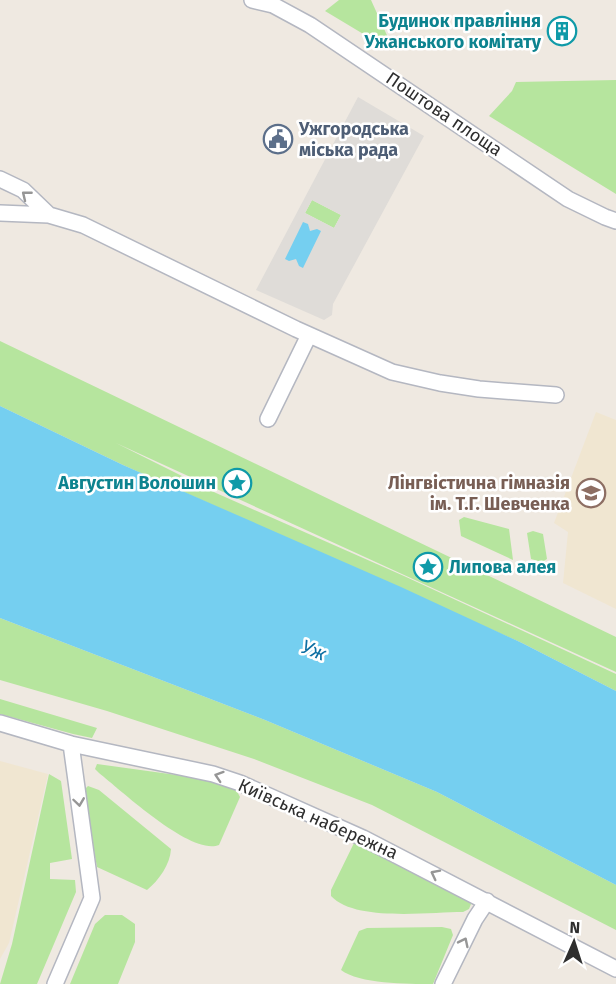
<svg xmlns="http://www.w3.org/2000/svg" width="616" height="984" font-family="'Fira Sans',sans-serif">
<style>
.education{fill:#f0e6d1}
.green{fill:#b6e59e}
.plaza{fill:#dfdcd8;fill-rule:evenodd}
.water{fill:#75cff0}
.lines{fill:none;stroke-linecap:round;stroke-linejoin:round}
.street-casing{stroke:#b4b7c1;stroke-width:18}
.street{stroke:#fff;stroke-width:15}
.oneway{stroke:#969696}
.labels{text-anchor:middle;stroke-width:5;stroke-linejoin:round;paint-order:stroke}
.culture-label{font-size:18px;font-weight:bold;fill:#0d838f;stroke:#fff;text-anchor:end}
.street-label{font-size:18px;fill:#2e2e2e;stroke:#fff}
.service-label{font-size:18px;font-weight:bold;fill:#4e5e75;stroke:#fff;text-anchor:start}
.education-label{font-size:18px;font-weight:bold;fill:#785e54;stroke:#fff;text-anchor:end}
.water-label{font-size:20px;font-style:italic;fill:#0d6fa3;stroke:#fff}
</style>
<rect width="100%" height="100%" fill="#efe9e1"/>
<path class="education" d="M596,412L616,420V609L563,583L568,532L554,523Z
M0,761L48,774L9,943L0,959Z"/>
<path class="green" d="M339,0H371L390,42L385,47L325,11Z
M616,80V194L489,116L512,91L516,82Z
M312,200L341,215L334,228L305,213Z
M0,341L616,637V672L116,443L216,493L404,576L616,674V691L522,643L123,465L0,406Z
M464,517L509,529L513,560L461,536L459,520Z
M533,531L543,534L547,559L542,562L531,559L527,533Z
M0,618L265,720L437,792L616,885V930L372,805L254,759L107,711L0,680Z
M0,699L97,728L92,738L73,734L0,714Z
M97,764L213,780C225,783 235,785 240,797L219,845C191,856 122,791 99,773L95,769Z
M49,774L61,781L72,859L50,863V879L75,880L76,892L37,984H0L12,944Z
M88,786L99,790L171,849C170,865 159,880 147,890L97,867L84,796V790Z
M359,841L469,899L471,904L469,909L463,912C429,912 355,922 331,896V890L354,843Z
M105,915H122L135,924V942L118,984H70L95,924Z
M442,927L451,929L453,935L433,984C407,984 359,984 341,970L359,931L367,928Z"/>
<path class="plaza" d="M358,97L424,136L333,304L332,315L324,320L256,290ZM312,200L341,215L334,228L305,213Z"/>
<path class="water" d="M303,222L308,224L310,231L317,229L321,231L303,268L299,266L296,259L289,261L285,259Z
M0,406L123,465L401,587L522,643L616,691V885L437,792L265,720L0,618Z"/>
<g class="lines">
<g class="street-casing">
<path id="street" d="M252,0L273,5L310,25L568,199L605,217L616,221
M0,179L23,190L49,215
M0,213L49,215L83,225L296,329L392,372L440,383L479,389L556,395
M268,419L309,335
M0,723L71,744L213,774L240,783L363,838L616,969
M55,984L92,898L71,744
M443,984L475,919L487,901"/>
</g>
<use href="#street" class="street"/>
</g>
<defs><path id="oneway-chevron" d="M-2-3.5L2.5 0L-2 3.5" fill="none" stroke-width="1.6" stroke-linecap="round" stroke-linejoin="round" transform="scale(1.5)"/></defs>
<g class="oneway">
<use href="#oneway-chevron" transform="translate(26 195) rotate(-141)"/>
<use href="#oneway-chevron" transform="translate(219 776) rotate(-162)"/>
<use href="#oneway-chevron" transform="translate(79 802) rotate(82)"/>
<use href="#oneway-chevron" transform="translate(435 874) rotate(-153)"/>
<use href="#oneway-chevron" transform="translate(464 942) rotate(-64)"/>
</g>
<defs>
<g id="building-ring" transform="scale(1.5)"><circle r="9.5" fill="#fff" stroke="#0f9aa8" stroke-width="1.5"/><path d="M-4-6H4V6H1V3H-1V6H-4ZM-2.5-4.3h1.7v1.8h-1.7ZM.8-4.3h1.7v1.8H.8ZM-2.5-1h1.7V.8h-1.7ZM.8-1h1.7V.8H.8Z" fill="#0f9aa8"/></g>
<g id="civic-ring" transform="scale(1.5)"><circle r="9.5" fill="#fff" stroke="#5c6f8a" stroke-width="1.5"/><path d="M-.6-6.5H3V-4.5H.6V-3L4-1V1h2V6H-6V1h2V-1L-.6-3ZM-1.2 2.5V6h2.4V2.5Z" fill="#5c6f8a"/></g>
<g id="sight-ring" transform="scale(1.5)"><circle r="9.5" fill="#fff" stroke="#0f9aa8" stroke-width="1.5"/><path d="M0-6L1.8-2.2L6-1.7L2.9 1.2L3.7 5.4L0 3.3L-3.7 5.4L-2.9 1.2L-6-1.7L-1.8-2.2Z" fill="#0f9aa8"/></g>
<g id="school-ring" transform="scale(1.5)"><circle r="9.5" fill="#fff" stroke="#8d6e63" stroke-width="1.5"/><path d="M0-5L7-2L0 1L-7-2ZM-4 1L0 2.5L4 1V4Q0 6-4 4Z" fill="#8d6e63"/></g>
</defs>
<g fill-rule="evenodd">
<use href="#building-ring" x="562" y="31"/>
<use href="#civic-ring" x="278" y="139"/>
<use href="#sight-ring" x="237" y="483"/>
<use href="#school-ring" x="591" y="493"/>
<use href="#sight-ring" x="428" y="567"/>
</g>
<g class="labels">
<g class="culture-label">
<text x="541" y="27">Будинок правління<tspan x="541" dy="21">Ужанського комітату</tspan></text>
<text x="216" y="489">Августин Волошин</text>
<text x="449" y="573" text-anchor="start">Липова алея</text>
</g>
<g class="street-label">
<text transform="translate(444 114) rotate(34)" y="6">Поштова площа</text>
<text transform="translate(318 819) rotate(24)" y="6">Київська набережна</text>
</g>
<g class="service-label">
<text x="299" y="135">Ужгородська<tspan x="299" dy="21">міська рада</tspan></text>
</g>
<g class="education-label">
<text x="570" y="489">Лінгвістична гімназія<tspan x="570" dy="21">ім. Т.Г. Шевченка</tspan></text>
</g>
<g class="water-label">
<text transform="translate(314 650) rotate(21)" y="7">Уж</text>
</g>
</g>
<g transform="translate(574 942) rotate(3)" stroke="#ffffff" stroke-width="4.5" paint-order="stroke">
<path d="M0-4.5L10 22L0 15L-10 22Z" fill="#2e2e2e"/>
<text y="-9" font-size="16" font-weight="bold" text-anchor="middle" fill="#2e2e2e">N</text>
</g>
</svg>
